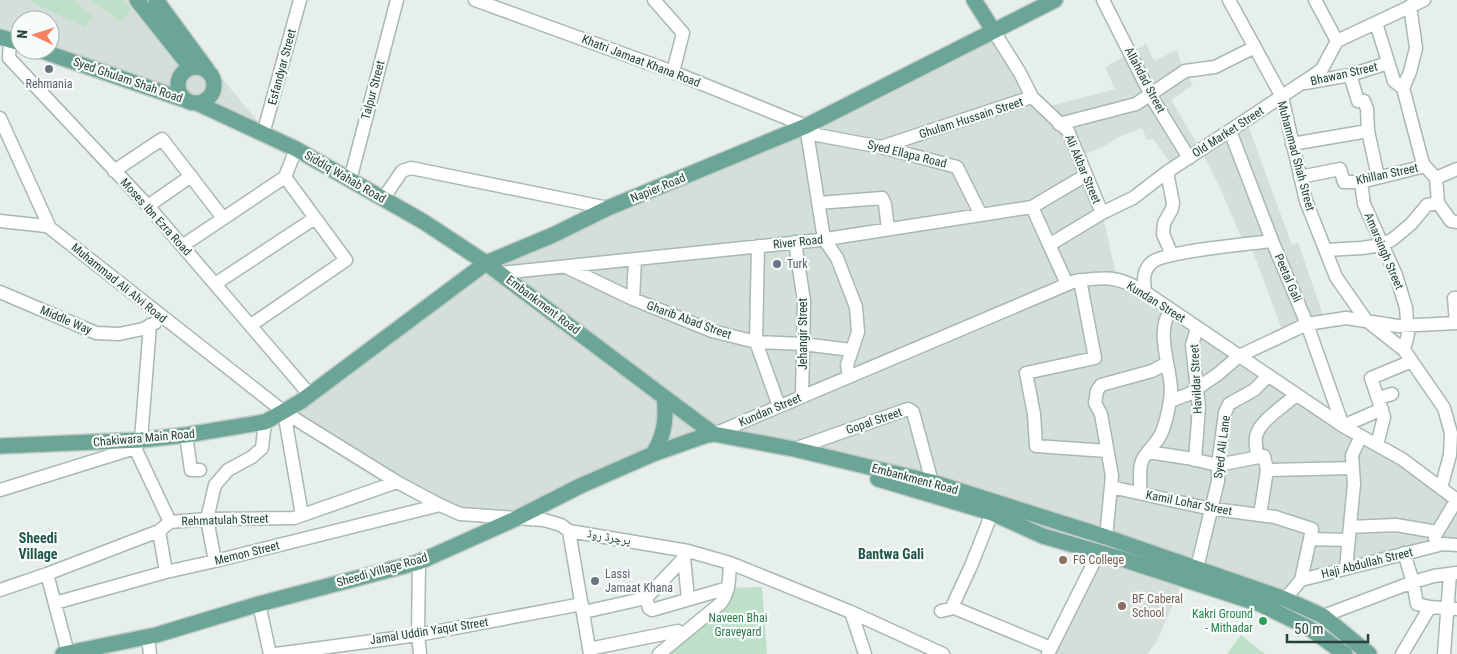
<svg xmlns="http://www.w3.org/2000/svg" width="1457" height="654" font-family="'Roboto Condensed','Noto Naskh Arabic',sans-serif">
<style>
.built{fill:#d4dfda}
.green{fill:#bfe0c8}
.lines{fill:none;stroke-linecap:round;stroke-linejoin:round}
.minor-casing{stroke:#a8b8b2;stroke-width:15}
.major-casing{stroke:#c2cac8;stroke-width:18}
.minor{stroke:#fff;stroke-width:12}
.major{stroke:#6aa596;stroke-width:15}
.worship-dot{fill:#6b7280;stroke:#f7fbf9;stroke-width:2}
.education-dot{fill:#8d6e63;stroke:#f7fbf9;stroke-width:2}
.leisure-dot{fill:#2e9e5b;stroke:#f7fbf9;stroke-width:2}
.labels{text-anchor:middle;stroke-width:4.5;stroke-linejoin:round;paint-order:stroke}
.street-label{font-size:12px;fill:#24423a;stroke:#f7fbf9}
.worship-label{font-size:12px;fill:#5b616d;stroke:#f7fbf9;text-anchor:start}
.education-label{font-size:12px;fill:#785e54;stroke:#f7fbf9;text-anchor:start}
.leisure-label{font-size:12px;fill:#27864d;stroke:#f7fbf9;text-anchor:end}
.park-label{font-size:12px;fill:#2d7a4b;stroke:#f7fbf9}
.neighbourhood-label{font-size:14px;font-weight:bold;fill:#1f5548;stroke:#f7fbf9}
</style>
<rect width="100%" height="100%" fill="#e6efeb"/>
<path class="built" d="M0,0H156L266,131L50,50V20H20V43L0,37Z
M989,33L1043,108L1115,89L1105,67L1146,44L1154,61L1177,50L1182,65L1193,85L1171,100L1201,150L1246,120L1292,245L1298,242L1325,321L1284,335L1250,244H1244L1221,190L1201,150L1174,168L1153,139L1147,140L1142,128L1119,137L1101,148L1078,157L1102,213L1117,278L1457,500V545L1301,580L1285,599L1106,537L714,434L486,263L806,126Z
M486,264L708,434L514,517L460,513L284,411Z
M1097,552L1184,579L1156,643L1147,654H1048Z"/>
<path class="green" d="M31,0H73L93,17L85,27L31,2Z
M91,0H122L131,9L121,22Z
M762,587L767,654H659L728,588Z
M1241,635L1265,654H1227Z"/>
<g class="lines">
<g class="minor-casing">
<path id="minor" d="M475,0L673,72L806,126L817,135L881,147L957,167L981,215
M654,0L683,33L673,72
M1103,0L1154,101L1189,158
M1229,0L1282,97L1306,201L1336,277L1366,320L1404,350L1444,408L1451,433L1450,455L1441,488
M1315,0L1337,41
M1410,6L1416,48L1410,72L1403,88L1423,164L1436,178L1438,203L1451,221L1457,222
M1376,23L1394,81L1403,88
M993,30L1020,73L1032,97L1068,131L1102,213
M10,40L9,58L148,206L310,395
M1350,75L1358,101H1364L1367,109L1368,131L1378,177
M1305,83L1350,75L1388,63
M0,118L50,228L284,412L397,482L440,505L460,514L544,520L561,525L569,531L688,551L730,563L851,612L943,654
M1059,124L1136,104L1185,71L1215,67L1255,47
M806,126L824,239L837,258L856,307L858,332L847,365L849,376
M1230,131L1273,243L1307,324L1343,426L1382,409
M263,134L300,0
M1292,144L1368,131
M881,147L1032,97
M114,171L162,139L223,218
M1167,172L1173,203L1172,209L1164,223L1163,234L1172,255
M1300,177L1340,169L1344,182H1361L1425,166
M1436,178L1457,169
M350,180L397,0
M1361,182L1364,204L1396,275L1406,308L1408,334L1404,350
M383,199L402,171L411,168L608,208
M818,203L882,198L885,204L888,229
M148,206L191,176
M1032,207L1067,284
M0,221L46,226L50,228
M795,242L804,301L802,396
M1049,245L1102,213L1133,198L1167,172L1311,77L1322,69L1337,41L1424,0
M182,246L285,177L296,149
M758,246L756,342L779,406
M1326,250L1362,248L1382,245L1393,239L1411,224L1427,205L1438,203
M566,267L633,299L712,331L756,342L803,344L851,350
M500,273L820,240L1032,207L1086,175
M1080,280L1095,358L1026,373L1034,414L1036,446L1107,451
M215,284L315,218
M0,292L96,333L119,334L143,329L155,323
M1145,292C1144,281 1142,272 1151,263C1163,251 1250,244 1272,241
M633,299L635,259
M1456,323L1454,298H1457
M150,325L141,440L135,448L170,522
M251,325L346,260L285,177
M1379,398L1392,394
M1170,401L1189,394L1218,374L1239,356L1307,324L1346,318L1398,326L1457,323
M284,412L302,515
M714,434L1075,281C1105,277 1117,275 1145,292L1343,426L1402,459L1457,500
M186,435L191,470H200
M1377,445L1384,417L1371,378L1412,361
M794,449L908,409L913,412L932,482
M1148,452L1187,458L1218,465L1264,456L1267,470L1353,468
M1257,457C1257,451 1255,444 1256,437C1258,422 1284,406 1296,395
M1195,460L1199,407L1192,345L1197,328
M1111,487L1207,508L1275,517L1312,529L1310,539
M0,490L135,448
M1140,493C1141,484 1138,467 1143,459C1148,450 1157,443 1161,434C1166,424 1171,400 1171,389C1170,365 1155,330 1171,310
M1260,515L1267,470
M1350,527L1396,525L1437,532
M159,531L166,572
M569,531L590,654
M1106,537L1112,476L1101,414L1095,403L1097,391L1101,385L1152,371L1167,363
M1435,539V536L1457,499
M1404,553L1413,582L1434,576L1456,573
M684,558L688,599
M215,561L207,519L215,485L228,470L252,457L262,448L265,422
M419,562L418,635L420,654
M1197,568L1218,481V465L1225,413L1229,404L1254,390L1268,376
M1346,568L1354,484L1352,455L1361,436
M47,574L68,653
M1301,580L1310,539L1349,540
M0,590L47,574L159,531L170,522L207,519L294,518L397,482
M646,598L649,608L652,610L728,588
M1285,599L1301,580L1443,544L1457,545
M55,603L166,572L215,561L440,505
M259,604L270,654
M952,607L1051,648
M941,611L950,609L952,607L971,566L992,513
M584,612L646,598L684,558L688,551
M851,612L865,654
M1323,616L1413,582L1417,604L1430,607
M148,637L150,654
M589,649L678,631L682,635
M276,654L418,635L582,604
M659,654L721,603C730,591 729,577 730,563
M1048,654L1099,552
M1402,654L1430,607L1457,609
M1444,654L1450,574"/>
</g>
<g class="major-casing">
<path id="major" d="M137,0L191,68
M156,0L208,71
M974,0L993,30
M0,37L20,43
M39,50L188,101
M178 85a18 18 0 1 1 36 0a18 18 0 1 1-36 0Z
M197,103L296,149L424,222L486,263L664,397L714,434L794,449L932,482L1106,537L1285,599L1323,616L1369,654
M0,446L141,440L186,435L265,422L300,402L486,263L553,235L608,208L806,126L1055,0
M653,454C664,436 667,419 664,397
M878,479L992,513L1043,536L1119,558L1260,604L1309,628L1345,654
M63,654L156,635L259,604L419,562L515,519L580,486L653,454L707,435L714,434"/>
</g>
<use href="#minor" class="minor"/>
<use href="#major" class="major"/>
</g>
<g class="worship-dot">
<circle cx="49" cy="69" r="5"/>
<circle cx="777" cy="264" r="5"/>
<circle cx="595" cy="581" r="5"/>
</g>
<g class="education-dot">
<circle cx="1063" cy="560" r="5"/>
<circle cx="1122" cy="606" r="5"/>
</g>
<circle class="leisure-dot" cx="1263" cy="621" r="5"/>
<g class="labels">
<g class="street-label">
<text transform="translate(641 61) rotate(21)" y="4">Khatri Jamaat Khana Road</text>
<text transform="translate(282 67) rotate(-75)" y="4">Esfandyar Street</text>
<text transform="translate(1344 74) rotate(-13)" y="4">Bhawan Street</text>
<text transform="translate(128 80) rotate(19)" y="4">Syed Ghulam Shah Road</text>
<text transform="translate(1145 80) rotate(62)" y="4">Allahdad Street</text>
<text transform="translate(373 90) rotate(-75)" y="4">Talpur Street</text>
<text transform="translate(971 118) rotate(-18)" y="4">Ghulam Hussain Street</text>
<text transform="translate(1228 132) rotate(-33)" y="4">Old Market Street</text>
<text transform="translate(907 154) rotate(14)" y="4">Syed Ellapa Road</text>
<text transform="translate(1296 156) rotate(75)" y="4">Muhammad Shah Street</text>
<text transform="translate(1083 169) rotate(67)" y="4">Ali Akbar Street</text>
<text transform="translate(1387 174) rotate(-12)" y="4">Khillan Street</text>
<text transform="translate(345 177) rotate(30)" y="4">Siddiq Wahab Road</text>
<text transform="translate(658 188) rotate(-22)" y="4">Napier Road</text>
<text transform="translate(156 217) rotate(48)" y="4">Moses Ibn Ezra Road</text>
<text transform="translate(798 242) rotate(-6)" y="4">River Road</text>
<text transform="translate(1384 251) rotate(67)" y="4">Amarsingh Street</text>
<text transform="translate(1288 278) rotate(67)" y="4">Peetal Gali</text>
<text transform="translate(119 283) rotate(39)" y="4">Muhammad Ali Alvi Road</text>
<text transform="translate(1156 302) rotate(32)" y="4">Kundan Street</text>
<text transform="translate(543 305) rotate(37)" y="4">Embankment Road</text>
<text transform="translate(66 320) rotate(23)" y="4">Middle Way</text>
<text transform="translate(689 320) rotate(20)" y="4">Gharib Abad Street</text>
<text transform="translate(803 334) rotate(-90)" y="4">Jehangir Street</text>
<text transform="translate(1196 379) rotate(-93)" y="4">Havildar Street</text>
<text transform="translate(770 410) rotate(-23)" y="4">Kundan Street</text>
<text transform="translate(874 421) rotate(-19)" y="4">Gopal Street</text>
<text transform="translate(144 438) rotate(-5)" y="4">Chakiwara Main Road</text>
<text transform="translate(1222 447) rotate(-83)" y="4">Syed Ali Lane</text>
<text transform="translate(915 479) rotate(15)" y="4">Embankment Road</text>
<text transform="translate(1189 503) rotate(11)" y="4">Kamil Lohar Street</text>
<text transform="translate(225 520) rotate(-2)" y="4">Rehmatulah Street</text>
<text transform="translate(609 537) rotate(10)" y="4">پرچرڈ روڈ</text>
<text transform="translate(247 553) rotate(-14)" y="4">Memon Street</text>
<text transform="translate(1367 563) rotate(-14)" y="4">Haji Abdullah Street</text>
<text transform="translate(382 570) rotate(-16)" y="4">Sheedi Village Road</text>
<text transform="translate(429 631) rotate(-9)" y="4">Jamal Uddin Yaqut Street</text>
</g>
<g class="worship-label">
<text x="49" y="88" text-anchor="middle">Rehmania</text>
<text x="787" y="268">Turk</text>
<text x="605" y="578">Lassi<tspan x="605" dy="14">Jamaat Khana</tspan></text>
</g>
<g class="education-label">
<text x="1073" y="564">FG College</text>
<text x="1132" y="603">BF Caberal<tspan x="1132" dy="14">School</tspan></text>
</g>
<g class="leisure-label">
<text x="1253" y="618">Kakri Ground<tspan x="1253" dy="14">- Mithadar</tspan></text>
</g>
<g class="park-label">
<text x="738" y="622">Naveen Bhai<tspan x="738" dy="14">Graveyard</tspan></text>
</g>
<g class="neighbourhood-label">
<text x="38" y="543">Sheedi<tspan x="38" dy="16">Village</tspan></text>
<text x="891" y="559">Bantwa Gali</text>
</g>
</g>
<g transform="translate(35 35) rotate(274)"><circle r="24" fill="#f7fbf9" stroke="#a3b1ad"/>
<path d="M0-4L9 19L0 12L-9 19Z" fill="#f4845f"/>
<text y="-8" font-size="14" font-weight="bold" text-anchor="middle" fill="#24423a">N</text>
</g>
<path d="M1287 634v8h81v-8" fill="none" stroke="#24423a" stroke-width="2.5"/>
<text x="1294" y="634" font-size="15" fill="#24423a" stroke="#f7fbf9" stroke-width="4" paint-order="stroke">50 m</text>
</svg>
